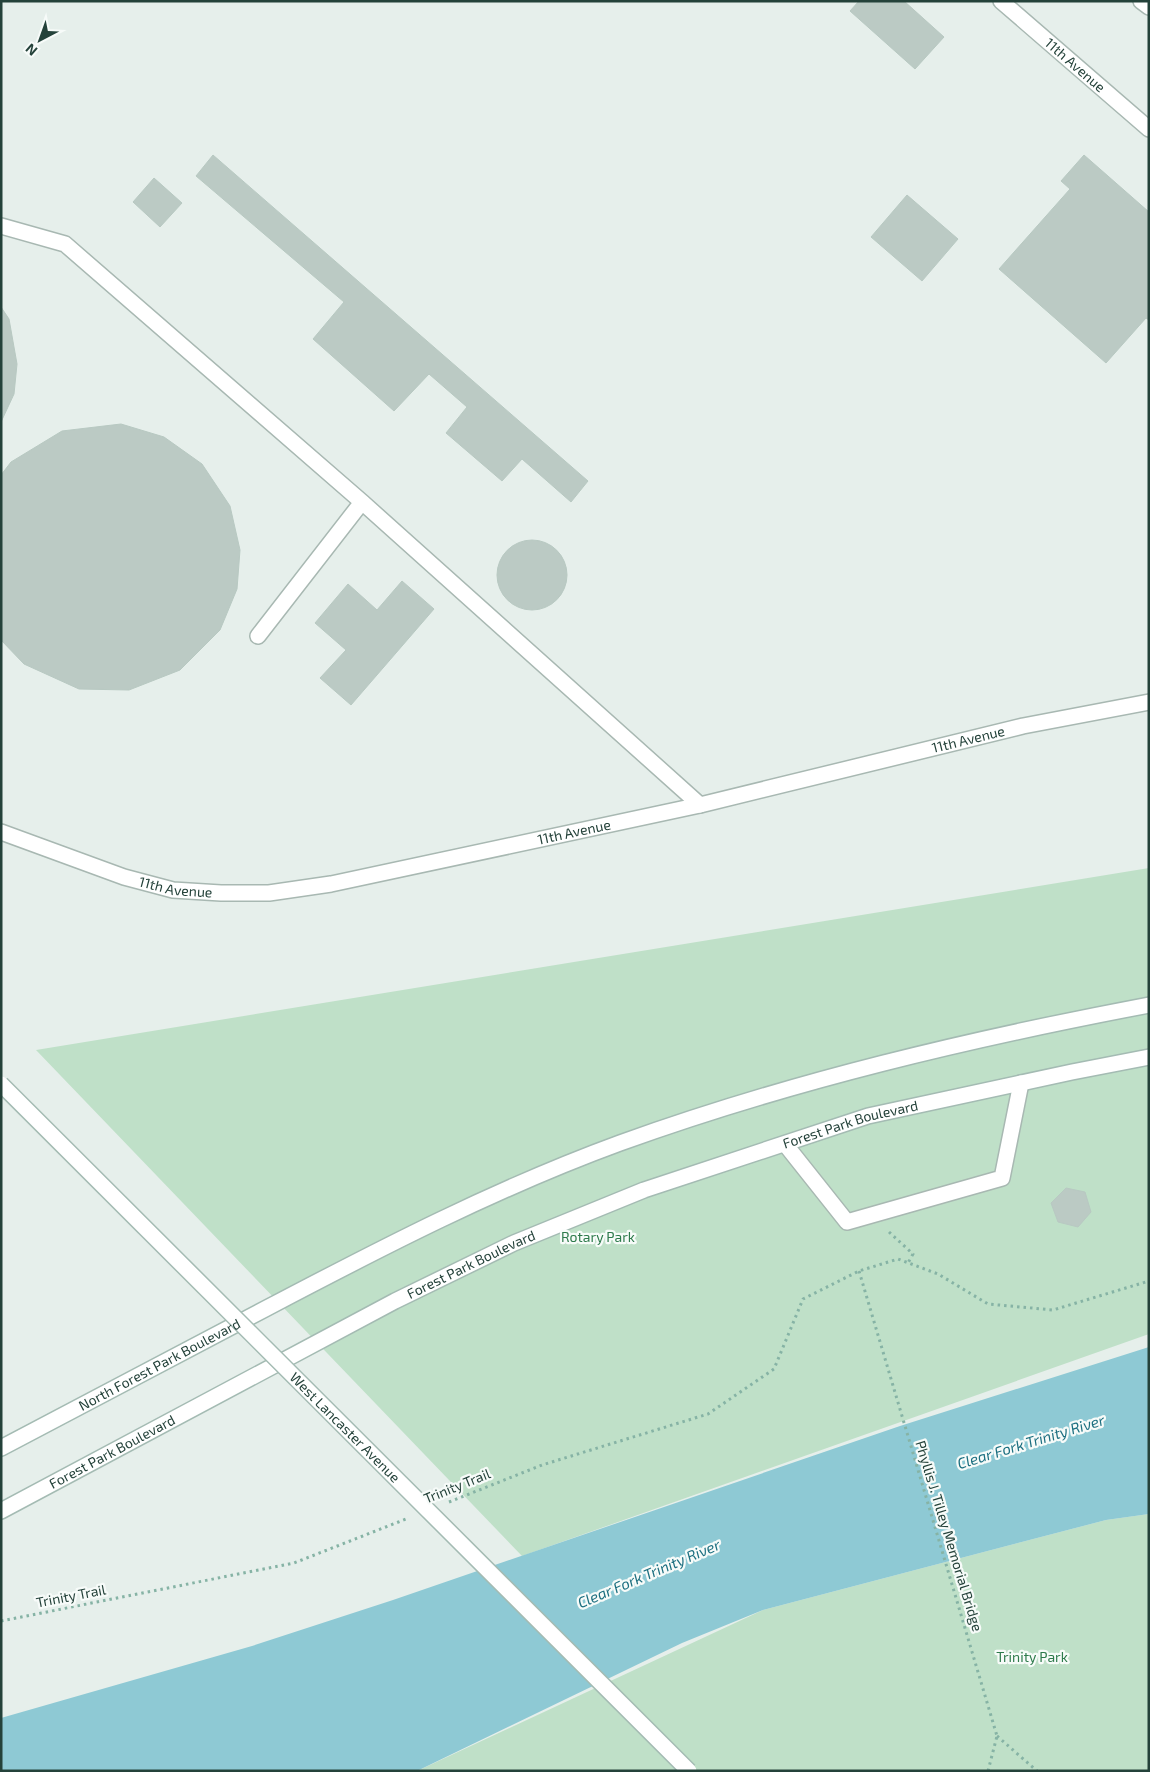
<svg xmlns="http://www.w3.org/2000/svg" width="1150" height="1772" font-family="'Exo 2',sans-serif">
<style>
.green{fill:#bfe0c8}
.water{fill:#8ec9d4}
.building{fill:#bbcac4;stroke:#b8c9c2}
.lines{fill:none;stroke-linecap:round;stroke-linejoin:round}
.lane-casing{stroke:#a8b8b2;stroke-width:18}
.street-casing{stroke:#a8b8b2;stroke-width:18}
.secondary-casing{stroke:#a4bbb3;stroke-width:18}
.path{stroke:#86b3a5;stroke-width:3;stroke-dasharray:2.5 4;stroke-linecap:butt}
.lane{stroke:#fff;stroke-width:15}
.street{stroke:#fff;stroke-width:15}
.secondary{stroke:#fff;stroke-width:15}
.secondary-bridge-casing{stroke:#a4bbb3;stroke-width:18;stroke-linecap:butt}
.secondary-bridge{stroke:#fff;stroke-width:15}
.labels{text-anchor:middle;stroke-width:4.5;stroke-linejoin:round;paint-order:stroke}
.street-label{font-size:14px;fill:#24423a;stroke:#f7fbf9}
.park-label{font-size:14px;fill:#2d7a4b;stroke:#f7fbf9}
.water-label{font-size:15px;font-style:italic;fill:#1c6f80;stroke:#f7fbf9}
</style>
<rect width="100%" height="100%" fill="#e6efeb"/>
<path class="green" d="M1149,868V1334L522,1556L36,1050Z
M1149,1514V1771H417L763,1610L1106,1520Z"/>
<path class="water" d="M1149,1347V1514L1106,1520L763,1610L682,1643L417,1771H1V1718L252,1646L393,1600L900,1426Z"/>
<path class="building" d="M859,1H904L944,37L915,69L850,11Z
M213,155L588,481L571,502L522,459L502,481L446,433L467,407L429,374L394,411L313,339L344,302L196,176Z
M1084,155L1149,212V320L1146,318L1106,363L999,269L1070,189L1061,181Z
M154,178L182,203L160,227L133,202Z
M907,195L958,239L922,281L871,237Z
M1,307L9,319L17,364L14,394L1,422Z
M121,424L164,437L202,464L230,506L240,550L237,589L220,630L180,670L129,690L79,689L24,664L1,640V475L11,462L62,431Z
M497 575a35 35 0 1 1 70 0a35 35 0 1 1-70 0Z
M402,581L434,609L351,705L320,678L346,650L315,623L348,584L377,610Z
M1066,1188L1085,1192L1091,1212L1078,1227L1058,1222L1051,1203Z"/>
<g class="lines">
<g class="lane-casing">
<path id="lane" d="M1141,1L1149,7
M1,226L65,244L362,502L700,805
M258,636L362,502
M785,1144L847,1222L1002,1178L1021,1083"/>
</g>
<g class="street-casing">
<g id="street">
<path id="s1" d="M1001,1L1149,129"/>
<path id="s2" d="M1,832L124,877L173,890L221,893H269L331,884L700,805L1023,726L1149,702"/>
</g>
</g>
<g class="secondary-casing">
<g id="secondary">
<path id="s3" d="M1,1448C89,1402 177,1355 265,1309C381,1248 497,1188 620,1143C792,1081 970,1039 1149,1005"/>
<path id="s4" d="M1,1511L395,1301L514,1243L644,1190L868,1116L1072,1072L1149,1057"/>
</g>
</g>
<path class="path" d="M889,1232L913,1254L908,1263
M859,1271L997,1736
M449,1502L542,1465L708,1414L774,1369L803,1299L859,1271L898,1259L938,1274L988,1304L1053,1310L1149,1281
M1,1621L294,1563L406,1519
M997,1736L1037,1771
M988,1771L997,1736"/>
<use href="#lane" class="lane"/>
<use href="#street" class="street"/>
<use href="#secondary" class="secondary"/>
<g class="secondary-bridge-casing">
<g id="secondary-bridge">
<path id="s5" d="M1,1084L689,1771"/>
</g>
</g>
<use href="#secondary-bridge" class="secondary-bridge"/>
</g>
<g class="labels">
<g class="street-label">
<text dy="5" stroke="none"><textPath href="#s1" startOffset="98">11th Avenue</textPath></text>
<text dy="5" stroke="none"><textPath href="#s2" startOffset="994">11th Avenue</textPath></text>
<text dy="5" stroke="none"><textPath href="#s2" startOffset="589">11th Avenue</textPath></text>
<text dy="5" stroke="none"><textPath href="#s2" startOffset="184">11th Avenue</textPath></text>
<text dy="5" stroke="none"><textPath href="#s4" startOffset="936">Forest Park Boulevard</textPath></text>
<text dy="5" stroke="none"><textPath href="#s4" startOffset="531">Forest Park Boulevard</textPath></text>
<text dy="5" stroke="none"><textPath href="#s3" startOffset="179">North Forest Park Boulevard</textPath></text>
<text dy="5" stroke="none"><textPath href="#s5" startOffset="486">West Lancaster Avenue</textPath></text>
<text dy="5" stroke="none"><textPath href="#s4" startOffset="126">Forest Park Boulevard</textPath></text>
<text transform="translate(457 1486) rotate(-22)" y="5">Trinity Trail</text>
<text transform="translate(949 1536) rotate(73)" y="5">Phyllis J. Tilley Memorial Bridge</text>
<text transform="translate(71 1596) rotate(-11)" y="5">Trinity Trail</text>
</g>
<g class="park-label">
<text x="598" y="1242">Rotary Park</text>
<text x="1032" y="1662">Trinity Park</text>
</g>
<g class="water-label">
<text transform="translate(1031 1442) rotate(-17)" y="5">Clear Fork Trinity River</text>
<text transform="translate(649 1574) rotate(-23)" y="5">Clear Fork Trinity River</text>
</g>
</g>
<rect width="1150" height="1772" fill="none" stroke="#24423a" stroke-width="5"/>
<g transform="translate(40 40) rotate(221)" stroke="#f7fbf9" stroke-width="4" paint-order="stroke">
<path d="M0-4L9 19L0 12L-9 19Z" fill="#24423a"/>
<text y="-8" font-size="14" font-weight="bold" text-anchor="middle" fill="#24423a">N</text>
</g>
</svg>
